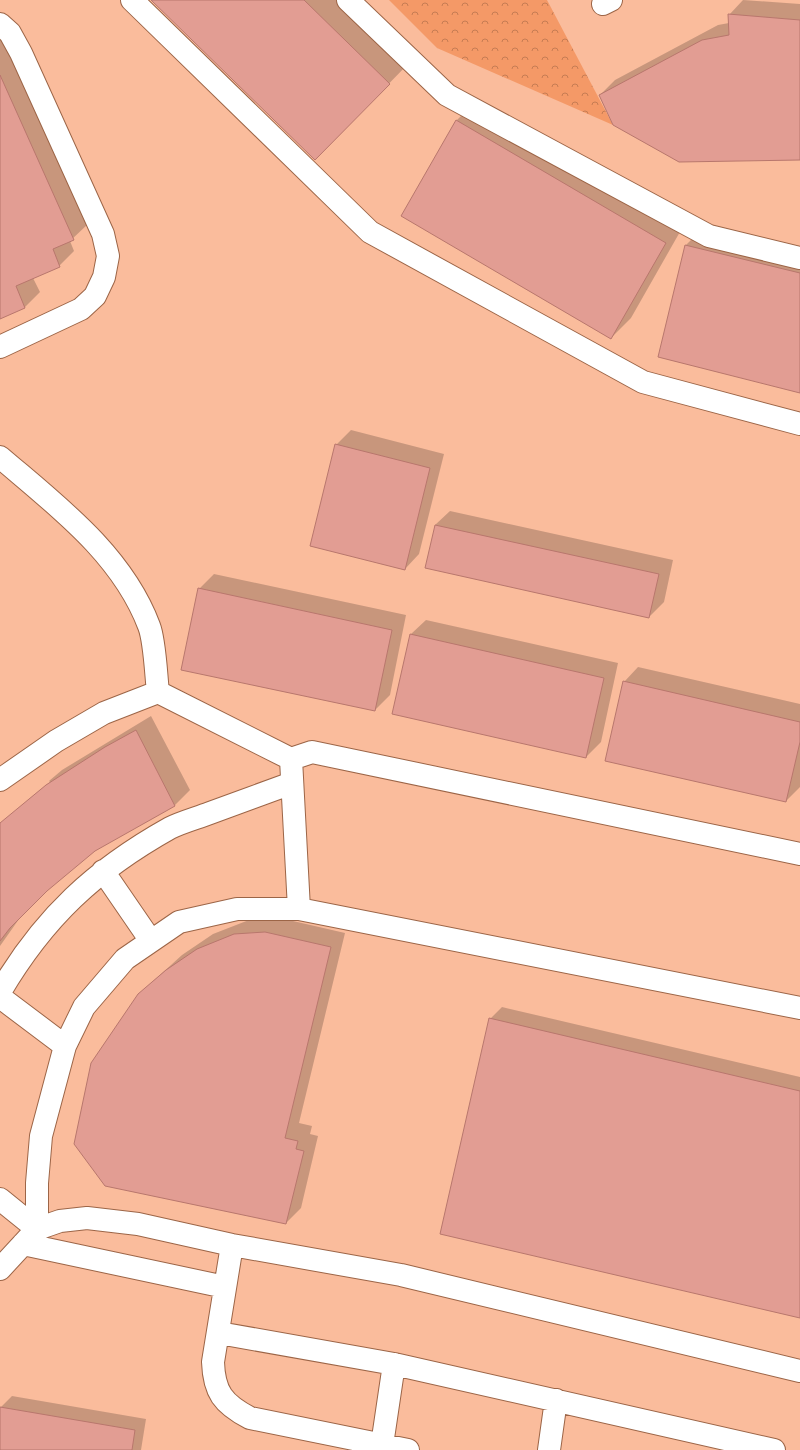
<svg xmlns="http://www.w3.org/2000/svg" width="800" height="1450" font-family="'Work Sans',sans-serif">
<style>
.park{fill:url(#park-crowns)}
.shadow{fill:#0003}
.building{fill:#e29d93;stroke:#b8776d}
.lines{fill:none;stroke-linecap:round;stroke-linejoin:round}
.minor-casing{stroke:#9c6547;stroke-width:24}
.minor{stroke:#fff;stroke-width:22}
</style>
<defs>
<pattern id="park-crowns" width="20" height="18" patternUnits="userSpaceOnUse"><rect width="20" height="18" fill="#f49967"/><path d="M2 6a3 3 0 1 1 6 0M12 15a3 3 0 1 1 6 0" fill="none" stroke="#c67c53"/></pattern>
</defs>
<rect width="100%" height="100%" fill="#fabc9c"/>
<path class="park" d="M389,0H547L613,125L437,48Z"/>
<path class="shadow" d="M152,0H345L409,63L335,139Z
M743,0L800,4V159L600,95L615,80L718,25L729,23V15Z
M0,27L88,224L70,241L74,251L59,266L33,278L40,292L25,307L0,318Z
M476,101L685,223L631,318L611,338L456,121Z
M706,225L800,249V392L659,357L686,245Z
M351,430L444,454L419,554L405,569L336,445Z
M450,511L673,560L664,602L649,617L435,525Z
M214,574L406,615L390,695L375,710L199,589Z
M426,620L618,663L601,742L586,757L411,634Z
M638,667L800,704V787L786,801L624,682Z
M151,716L190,790L175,805L94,850L46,891L24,912L0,946V824L50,782L49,781L62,770Z
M280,918L345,933L299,1123L312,1126L310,1134L318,1136L301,1208L286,1223L138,995L182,955L213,934L249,920Z
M502,1007L800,1077V1317L490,1019Z
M12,1396L146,1419L141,1450H0L1,1407Z"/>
<path class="building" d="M151,0H304L390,84L315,160Z
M728,14L800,20V160L679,162L613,125L599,95L702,40L729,35Z
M0,75L74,240L53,249L60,267L16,286L25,308L0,319Z
M456,120L666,243L611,339L401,216Z
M685,245L800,273V393L658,357Z
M335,444L430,468L405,570L310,546Z
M435,525L659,574L649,618L425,568Z
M198,588L392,630L375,711L181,670Z
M410,634L604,678L586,758L392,714Z
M623,681L800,722V742L786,802L605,761Z
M136,730L175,806L95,851L47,891L10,928L0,941V823L46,785L105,747Z
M265,932L331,947L285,1138L298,1141L296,1149L304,1151L286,1224L105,1186L74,1144L91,1063L138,994L166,970L197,949L234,934Z
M489,1018L800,1091V1318L440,1234Z
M0,1407L135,1430L132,1450H0Z"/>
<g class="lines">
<g class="minor-casing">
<path id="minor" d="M132,0L370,232L643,382L800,424
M348,0L447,95L709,236L800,258
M603,4L611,0
M0,24L10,33L21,53L103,234L108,256L104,277L95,296L81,309L0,347
M0,457C56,505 122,554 149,626C155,641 156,676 158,692
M0,780L56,741L104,713L158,692L291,759
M103,871L151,941
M299,909L291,759L312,752L800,854
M0,992C44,917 95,870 170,828C182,822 197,818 210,813C237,803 265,793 292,783
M0,997L65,1046
M0,1199L37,1229
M37,1229V1183L41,1136L65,1046L84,1007L125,959L179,922L237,909H299L800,1008
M23,1244L225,1287
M232,1245L213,1362C214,1392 223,1404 250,1418L408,1450
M0,1269L37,1229L60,1221L87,1218L138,1224L232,1245L401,1275L800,1371
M219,1333L394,1364L774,1450
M382,1445L394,1364
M549,1450L556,1400"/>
</g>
<use href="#minor" class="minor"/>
</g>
</svg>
